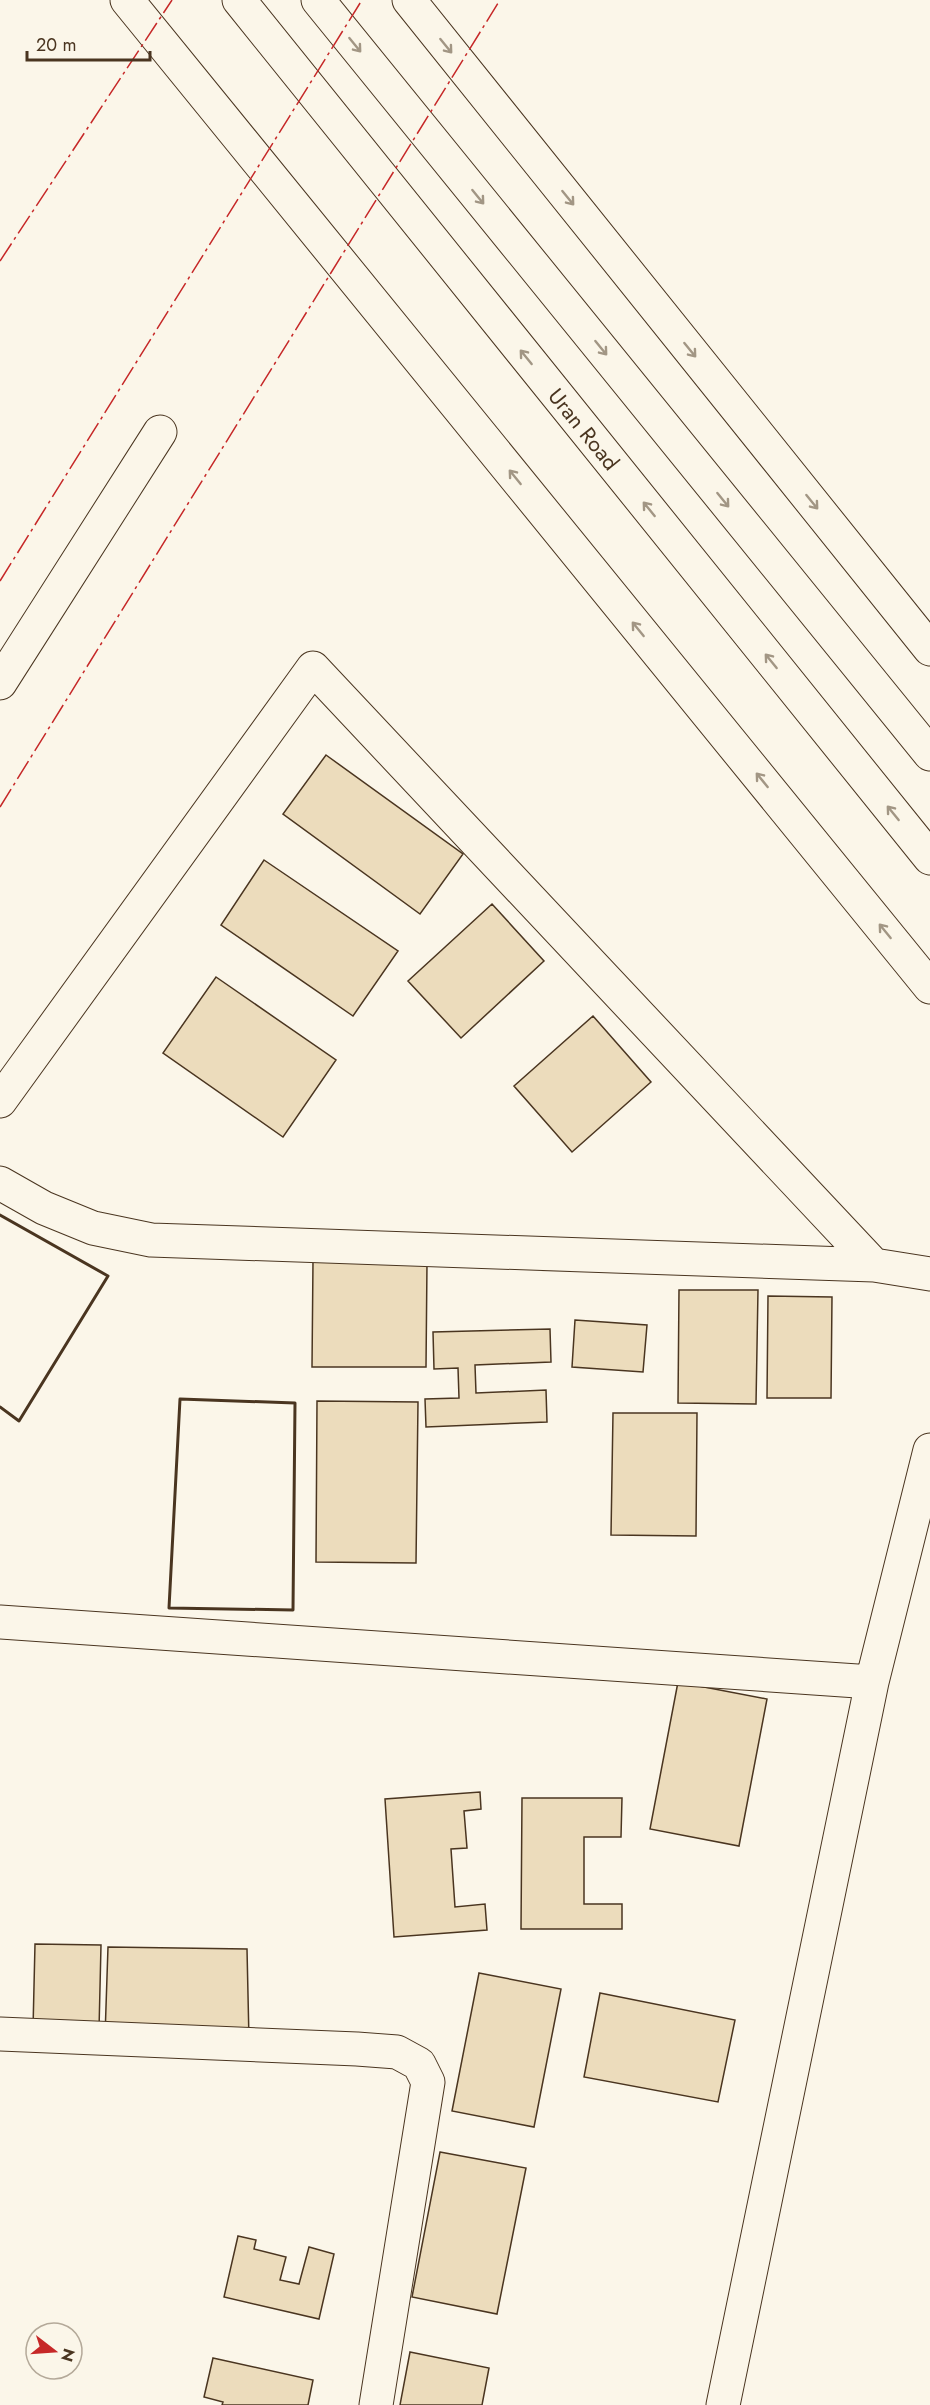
<svg xmlns="http://www.w3.org/2000/svg" width="930" height="2405" font-family="Jost,sans-serif">
<style>
.building{fill:#ecdcbc;stroke:#4a3520;stroke-width:1.5}
.lines{fill:none;stroke-linecap:round;stroke-linejoin:round}
.minor-casing{stroke:#4a3520;stroke-width:35}
.highway-casing{stroke:#4a3520;stroke-width:35}
.minor{stroke:#fbf6e9;stroke-width:33}
.highway{stroke:#fbf6e9;stroke-width:33}
.wall{stroke:#4a3520;stroke-width:3}
.power{stroke:#c62828;stroke-width:1.5;stroke-dasharray:21 4.5 3 4.5;stroke-linecap:butt}
.oneway{stroke:#a29684}
.labels{text-anchor:middle;stroke-width:4.5;stroke-linejoin:round;paint-order:stroke}
.street-label{font-size:22px;fill:#4a3520;stroke:#fbf6e9}
</style>
<rect width="100%" height="100%" fill="#fbf6e9"/>
<path class="building" d="M326,755L463,854L420,914L283,814Z
M264,860L398,951L353,1016L221,925Z
M492,904L544,961L461,1038L408,981Z
M216,977L336,1060L283,1137L163,1053Z
M593,1016L651,1082L572,1152L514,1086Z
M313,1261L427,1263L426,1367H312Z
M679,1290H758L756,1404L678,1403Z
M768,1296L832,1297L831,1398H767Z
M575,1320L647,1325L643,1372L572,1367Z
M550,1329L551,1362L475,1365L476,1393L546,1390L547,1422L426,1427L425,1399L459,1398L458,1368L434,1369L433,1332Z
M317,1401L418,1402L416,1563L316,1562Z
M613,1413H697L696,1536L611,1535Z
M678,1682L767,1699L739,1846L650,1829Z
M480,1792L481,1809L464,1811L467,1848L451,1849L455,1907L485,1904L487,1930L394,1937L385,1799Z
M522,1798H622L621,1837H584V1904H622V1929H521Z
M35,1944L101,1945L99,2030L33,2029Z
M108,1947L247,1949L249,2040L105,2037Z
M479,1973L561,1989L534,2127L452,2111Z
M600,1993L735,2020L718,2102L584,2077Z
M440,2152L526,2168L497,2314L412,2297Z
M238,2236L256,2240L254,2249L286,2257L280,2280L299,2284L309,2247L334,2254L319,2319L224,2297Z
M410,2352L489,2368L482,2405H400Z
M213,2358L313,2380L308,2405H222L223,2402L204,2397Z"/>
<g class="lines">
<g class="minor-casing">
<path id="minor" d="M0,683L160,432
M0,1101L313,668L874,1265L930,1274
M0,1183L44,1208L93,1228L151,1240L874,1265
M0,1622L872,1682
M0,2034L357,2049L397,2052L419,2064L428,2082L376,2405
M723,2405L872,1682L930,1450"/>
</g>
<g class="highway-casing">
<path id="highway" d="M127,0L930,987
M239,0L930,858
M318,0L930,754
M409,0L930,649"/>
</g>
<use href="#minor" class="minor"/>
<use href="#highway" class="highway"/>
<path class="wall" d="M0,1215L108,1276L19,1421L0,1407
M180,1399L295,1403L293,1610L169,1608Z"/>
<path class="power" d="M0,261L172,0
M0,581L362,0
M0,807L500,0"/>
</g>
<defs><path id="oneway-shaft" d="M-6 0H5M1.5-3L5.5 0L1.5 3" fill="none" stroke-width="1.6" stroke-linecap="round" stroke-linejoin="round" transform="scale(1.5)"/></defs>
<g class="oneway">
<use href="#oneway-shaft" transform="translate(355 45) rotate(51)"/>
<use href="#oneway-shaft" transform="translate(446 46) rotate(51)"/>
<use href="#oneway-shaft" transform="translate(478 197) rotate(51)"/>
<use href="#oneway-shaft" transform="translate(568 198) rotate(51)"/>
<use href="#oneway-shaft" transform="translate(601 348) rotate(51)"/>
<use href="#oneway-shaft" transform="translate(690 350) rotate(51)"/>
<use href="#oneway-shaft" transform="translate(526 357) rotate(-129)"/>
<use href="#oneway-shaft" transform="translate(515 477) rotate(-129)"/>
<use href="#oneway-shaft" transform="translate(723 500) rotate(51)"/>
<use href="#oneway-shaft" transform="translate(812 502) rotate(51)"/>
<use href="#oneway-shaft" transform="translate(649 509) rotate(-129)"/>
<use href="#oneway-shaft" transform="translate(638 629) rotate(-129)"/>
<use href="#oneway-shaft" transform="translate(771 661) rotate(-129)"/>
<use href="#oneway-shaft" transform="translate(762 780) rotate(-129)"/>
<use href="#oneway-shaft" transform="translate(893 813) rotate(-129)"/>
<use href="#oneway-shaft" transform="translate(885 931) rotate(-129)"/>
</g>
<g class="labels">
<g class="street-label">
<text transform="translate(584 429) rotate(51)" y="8">Uran Road</text>
</g>
</g>
<g transform="translate(54 2351) rotate(107)"><circle r="28" fill="#fbf6e9" stroke="#b4a999" stroke-width="1.5"/>
<path d="M0-4.5L10 22L0 15L-10 22Z" fill="#c62828"/>
<text y="-9" font-size="16" font-weight="bold" text-anchor="middle" fill="#4a3520">N</text>
</g>
<path d="M27 51v9h123v-9" fill="none" stroke="#4a3520" stroke-width="3"/>
<text x="36" y="51" font-size="18" fill="#4a3520" stroke="#fbf6e9" stroke-width="4.5" paint-order="stroke">20 m</text>
</svg>
